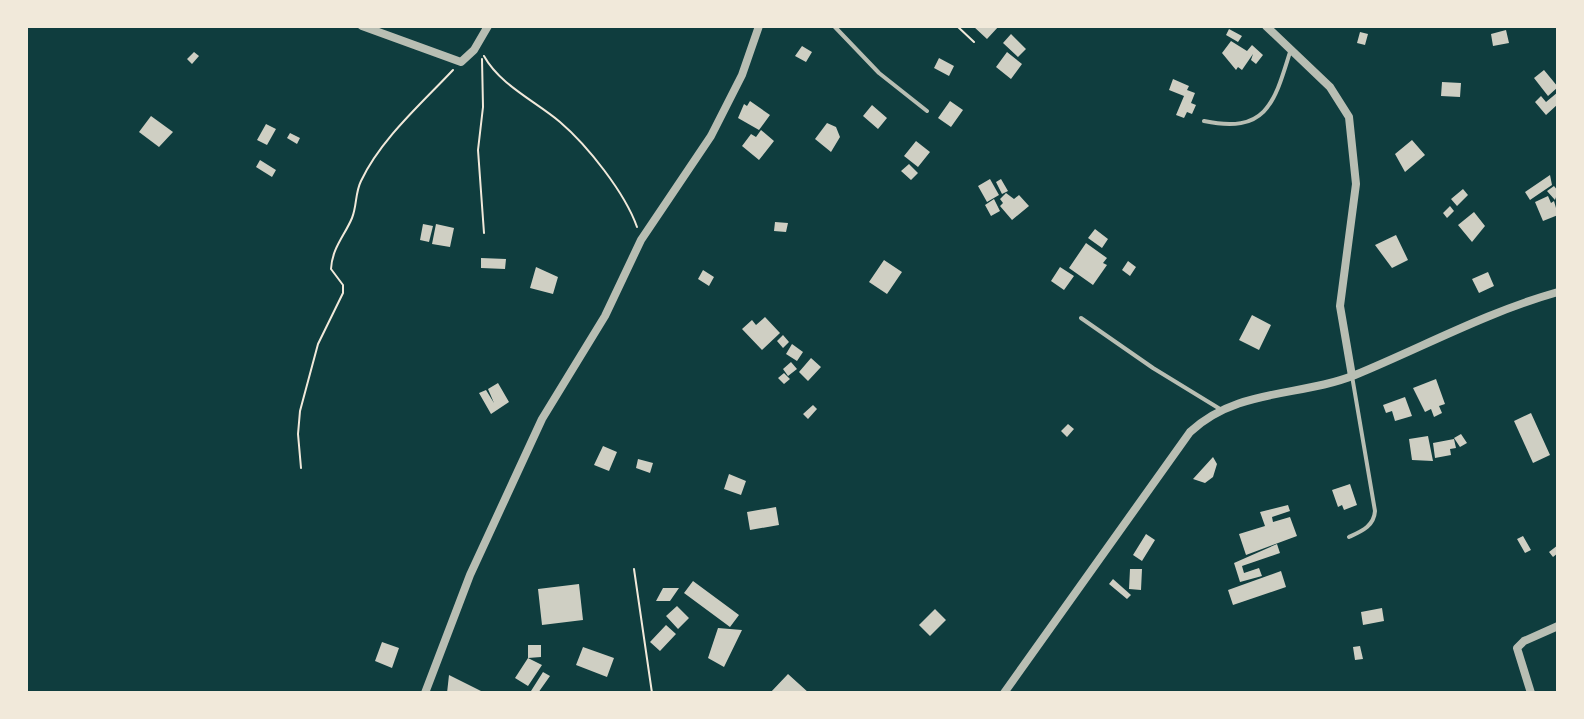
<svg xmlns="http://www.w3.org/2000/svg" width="1584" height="719" font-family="Figtree,sans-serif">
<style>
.building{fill:#cfcfc3}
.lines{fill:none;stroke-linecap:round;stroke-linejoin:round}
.path{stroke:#f1e9da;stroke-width:2}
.service{stroke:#b8beb3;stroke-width:4}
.minor{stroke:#b8beb3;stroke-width:8}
</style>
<rect width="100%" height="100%" fill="#0f3d3e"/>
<path class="building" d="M973,26H999L987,39Z
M1229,29L1242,36L1238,42L1226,35Z
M1506,30L1509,43L1493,46L1491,34Z
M1360,32L1368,34L1365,45L1357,43Z
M1011,34L1026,49L1018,57L1003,43Z
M1231,41L1247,51L1252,45L1263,55L1256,64L1251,60L1253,54L1242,70L1238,67L1236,70L1222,53Z
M802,46L812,52L806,62L795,56Z
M194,52L199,56L192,64L187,59Z
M1007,52L1022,64L1011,79L996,67Z
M939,58L954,66L949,76L934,68Z
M1544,70L1558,87L1548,96L1534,78Z
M1173,79L1189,86L1187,90L1195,93L1191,103L1196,105L1192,114L1187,112L1184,118L1176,115L1184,96L1169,90Z
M1442,82L1461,83L1460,97L1441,96Z
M1558,92V104L1546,115L1535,102L1541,96L1546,102Z
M750,101L770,115L759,130L738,118L744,104L747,106Z
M950,101L963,110L951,127L938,118Z
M872,105L887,118L878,129L863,116Z
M151,116L173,132L159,147L139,132Z
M827,123L836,127L840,137L831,152L815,139Z
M266,124L276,129L267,145L257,140Z
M761,130L774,141L759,160L742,146L751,134L756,137Z
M290,133L300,138L297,144L287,138Z
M1412,140L1425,155L1405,172L1395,154Z
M916,141L930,152L918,167L904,156Z
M260,160L276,170L272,177L256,167Z
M909,164L918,173L911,180L901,171Z
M1550,175L1552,185L1530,200L1525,192Z
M990,179L999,195L987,202L978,186Z
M1001,179L1008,191L1002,194L996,182Z
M1554,186L1558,191L1555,200L1547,191Z
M1463,189L1468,195L1457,206L1451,199Z
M1006,193L1014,199L1019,195L1029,206L1012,220L1000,206L1003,203L1000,199Z
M1548,196L1551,203L1554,201L1558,215L1543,221L1535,202Z
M994,199L1000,211L991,216L985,205Z
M1450,206L1454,211L1447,218L1443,213Z
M1474,212L1485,226L1472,242L1458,225Z
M775,222L788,223L786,232L774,231Z
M423,224L433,226L429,242L420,240Z
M436,224L454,228L450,247L432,244Z
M1095,229L1108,239L1102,248L1088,238Z
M1396,235L1408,260L1392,268L1375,245Z
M1086,243L1107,258L1103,263L1107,265L1093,285L1069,268Z
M481,258L506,259L505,269L481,268Z
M884,260L902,272L887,294L869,282Z
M1128,261L1136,267L1130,276L1122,270Z
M536,267L558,277L553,294L530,288Z
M1060,267L1074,276L1064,290L1051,281Z
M703,270L714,277L709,286L698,279Z
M1488,272L1494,286L1479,293L1472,279Z
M1252,315L1271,325L1259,350L1239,340Z
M765,317L780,333L762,350L742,329L752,320L756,325Z
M783,335L789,342L783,348L777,341Z
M792,344L803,352L797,361L786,354Z
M811,358L821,367L808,381L799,372Z
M791,362L797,369L788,376L783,369Z
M784,373L790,379L784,384L778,378Z
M1436,379L1445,404L1439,406L1442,413L1434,417L1431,409L1425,412L1413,388Z
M498,383L509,402L491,414L479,393L486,390L494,403L488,389Z
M1405,397L1412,416L1395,421L1392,411L1386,413L1383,405Z
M813,405L817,409L808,419L803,414Z
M1531,413L1550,455L1533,463L1514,421Z
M1068,424L1074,429L1067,437L1061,431Z
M1461,434L1467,443L1460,447L1454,438Z
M1428,436L1433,461L1412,460L1409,439Z
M1454,439L1456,448L1450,449L1451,455L1435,458L1433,443Z
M603,446L617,452L609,471L594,465Z
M1213,457L1217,464L1213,477L1205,483L1193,479Z
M638,459L653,463L650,473L636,468Z
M729,474L746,481L741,495L724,489Z
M1350,484L1357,505L1344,510L1342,505L1338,507L1332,490Z
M1288,505L1290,511L1272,517L1273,522L1290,517L1297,536L1246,555L1239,534L1265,526L1260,512Z
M776,507L779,525L750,530L747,512Z
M1146,534L1155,540L1142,561L1133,555Z
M1523,536L1531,550L1525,553L1517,539Z
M1277,544L1280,553L1242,566L1244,573L1259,568L1262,576L1240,582L1234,563Z
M1558,545V553L1553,557L1549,552Z
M1130,569H1142L1141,590L1129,589Z
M1281,571L1286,587L1233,605L1228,590Z
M1113,579L1131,595L1127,599L1109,584Z
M693,581L739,615L730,627L684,593Z
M579,584L583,620L542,625L538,589Z
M663,588H679L670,601H656Z
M677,606L689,618L678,629L666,616Z
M1382,608L1384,621L1363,625L1361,612Z
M935,609L946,620L930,636L919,625Z
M666,625L676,634L660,651L650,642Z
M718,628L742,630L724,667L708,658Z
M382,642L399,648L392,668L375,661Z
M528,645H541V657L528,658L542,665L528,686L515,678L528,658Z
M1360,646L1363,659L1355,660L1353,647Z
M583,647L614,658L607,677L576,665Z
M543,672L550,676L538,693H533L531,691Z
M788,674L809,693H770Z
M449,675L485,693H447Z"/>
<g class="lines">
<path class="path" d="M957,26L974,42
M484,56C500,85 535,101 560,122C588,146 625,193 637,227
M482,59L483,107L478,150L484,233
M301,468L298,434L300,411L318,344L343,293V285L331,269C332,248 345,235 352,218C357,206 355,193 361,181C381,139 421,104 453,70
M634,569L652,693"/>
<path class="service" d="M834,26L879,73L927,111
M1204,121C1266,134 1274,104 1290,52
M1081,318L1153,368L1220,409
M1349,537C1362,531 1374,526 1375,511L1352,376"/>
<path class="minor" d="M362,26L461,62L474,50L488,26
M1266,26L1330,87L1349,117L1356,184L1340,306L1352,376
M425,693L470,575L542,419L605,316L641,240L711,136L742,75L759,26
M1004,693L1190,432C1237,388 1300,397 1355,375C1423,347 1487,312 1558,292
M1531,693L1517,648L1524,641L1558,626"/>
</g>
<rect width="1584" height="719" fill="none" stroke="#f1e9da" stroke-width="56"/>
</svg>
